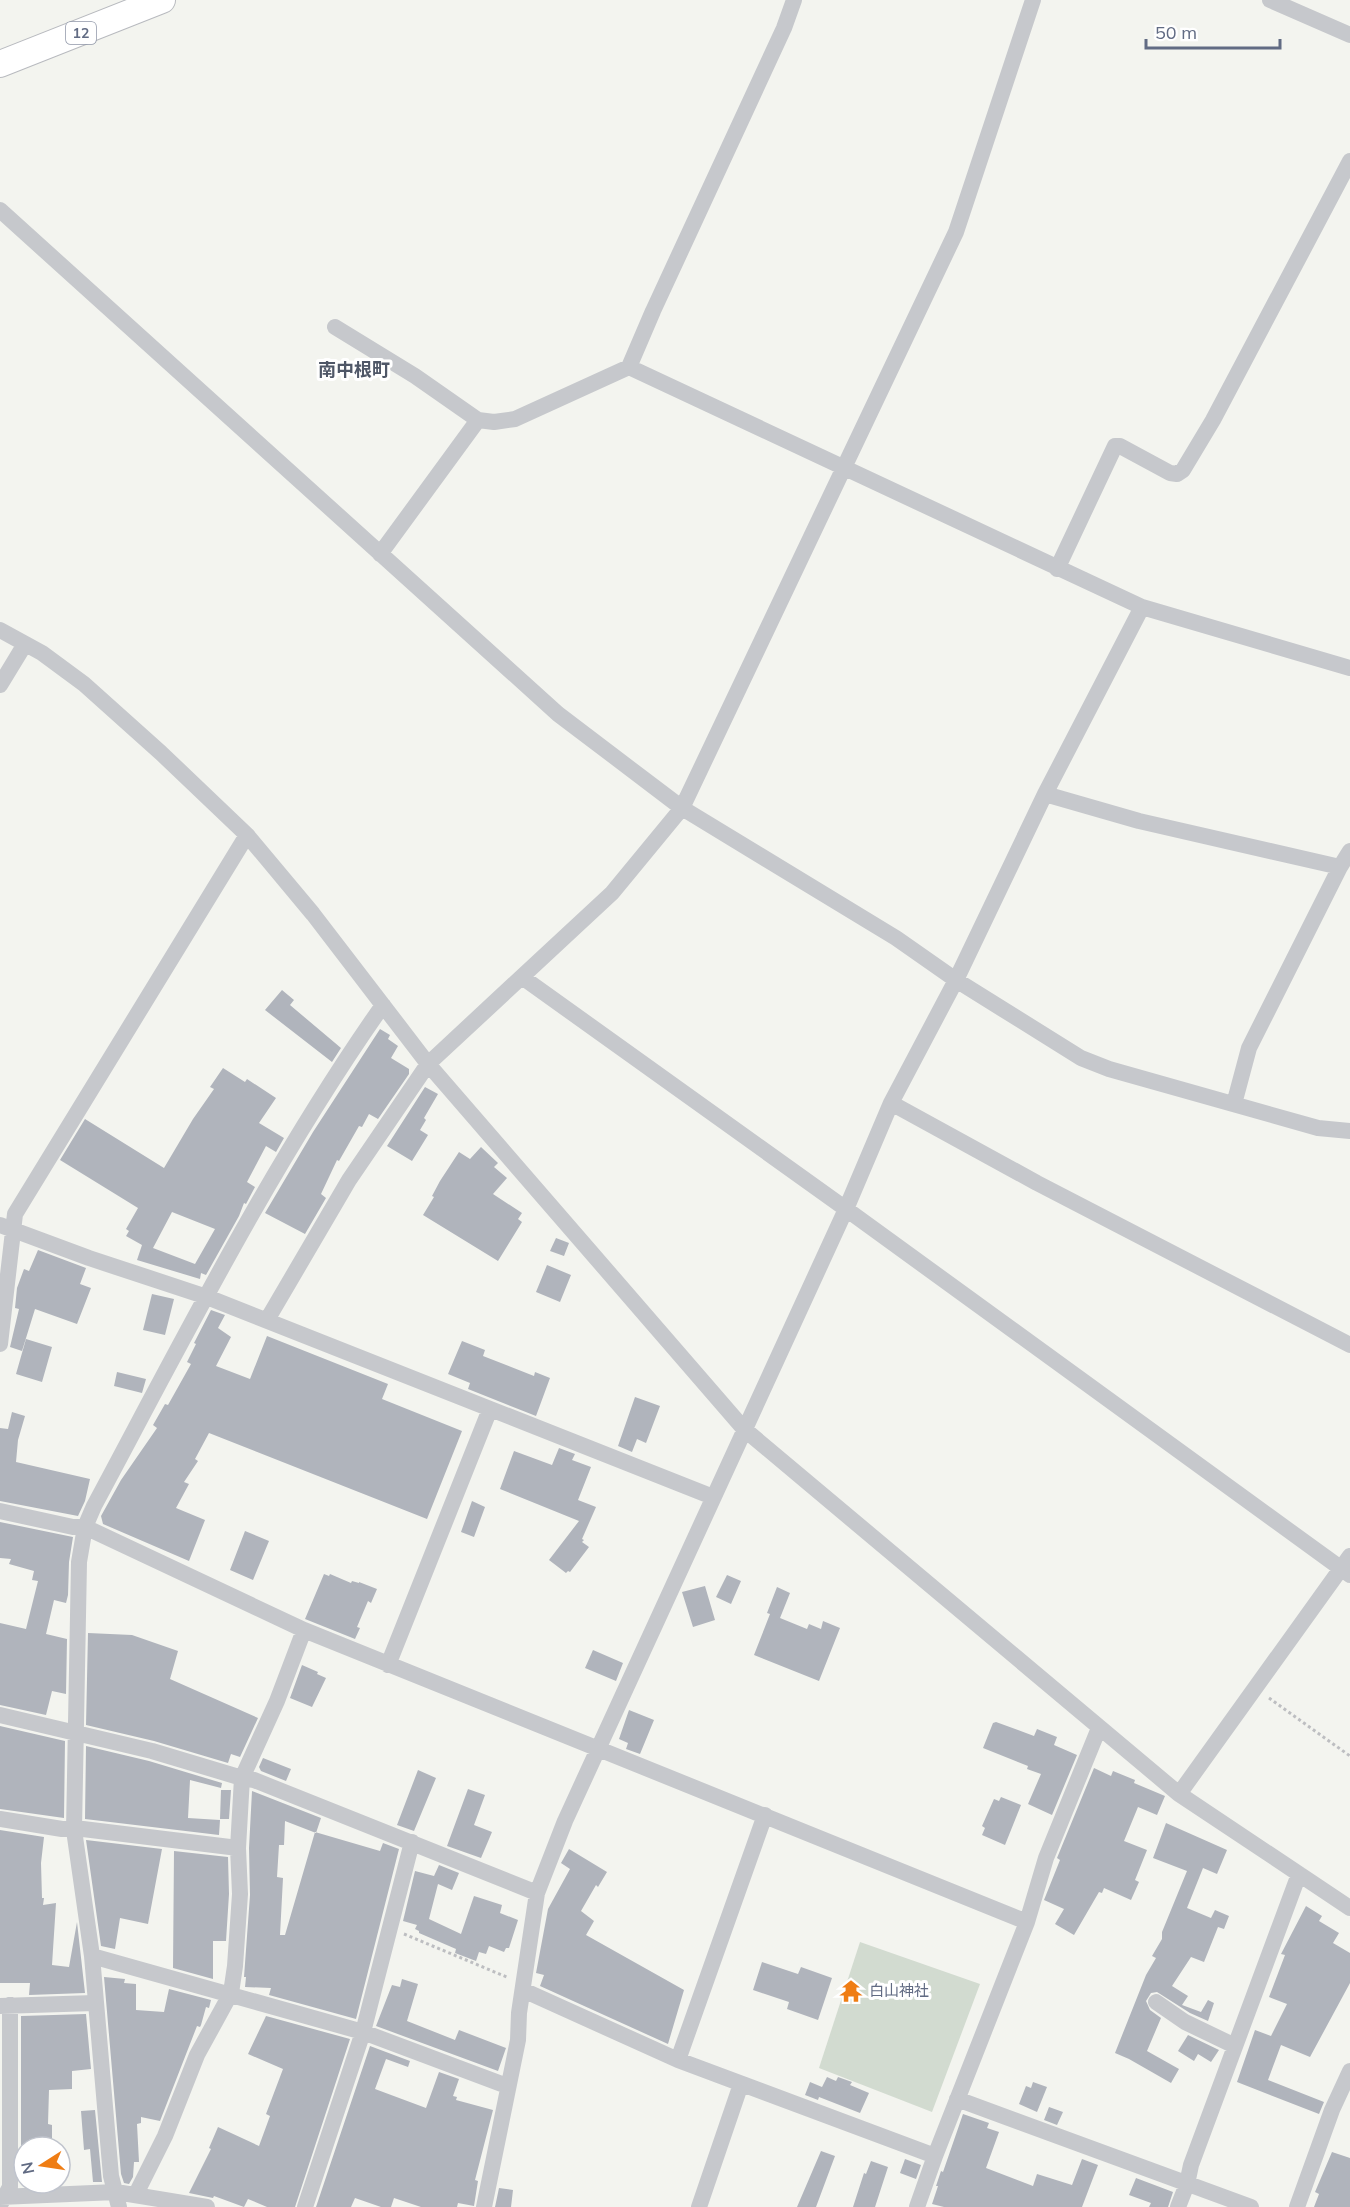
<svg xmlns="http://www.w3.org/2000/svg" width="1350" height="2207" font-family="Mulish,'Noto Sans JP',sans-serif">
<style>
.green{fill:#d2dbd0}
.building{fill:#b0b4bc;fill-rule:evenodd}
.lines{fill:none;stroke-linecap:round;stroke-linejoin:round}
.primary-casing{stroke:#b8babf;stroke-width:28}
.path{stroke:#bdbec1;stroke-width:3;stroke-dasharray:3 3;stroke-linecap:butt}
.minor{stroke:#c6c8cc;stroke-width:16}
.primary{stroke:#fff;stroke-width:26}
.labels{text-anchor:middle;stroke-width:6;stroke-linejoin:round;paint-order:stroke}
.shield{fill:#fff;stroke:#9097a8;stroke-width:1.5}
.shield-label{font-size:14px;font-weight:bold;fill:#616b83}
.poi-label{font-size:15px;fill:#616b83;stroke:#fff;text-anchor:start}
.quarter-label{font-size:18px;font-weight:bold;fill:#4f5767;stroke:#fff}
</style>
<rect width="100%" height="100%" fill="#f3f4ef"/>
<path class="green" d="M860,1942L980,1984L932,2112L819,2068Z"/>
<path class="building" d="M282,990L294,1000L290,1005L341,1048L332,1062L265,1010Z
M380,1029L390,1035L388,1039L398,1046L391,1058L409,1069V1074L378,1119L369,1114L362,1127L359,1126L339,1161L337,1160L321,1194L326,1198L305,1234L265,1213L313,1132Z
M223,1068L245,1082L247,1079L276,1098L259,1123L284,1138L276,1152L266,1146L247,1182L255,1187L246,1204L244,1203L239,1216L206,1275L201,1273L200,1279L137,1260L142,1245L126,1236L129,1231L126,1229L138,1208L60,1160L85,1119L164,1168L193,1119L214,1089L210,1087ZM172,1212L215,1229L195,1264L153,1248Z
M425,1087L438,1094L424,1118L426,1120L420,1130L428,1135L412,1161L387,1146Z
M481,1147L498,1163L494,1167L507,1178L493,1194L522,1213L518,1219L522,1222L498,1261L423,1215L434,1197L432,1196L440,1181L459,1152L470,1159Z
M556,1238L569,1243L564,1256L550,1251Z
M38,1250L86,1268L80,1284L91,1288L77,1324L35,1309L22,1351L10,1347L19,1309L15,1308L17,1288L24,1269L29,1271Z
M547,1265L571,1275L560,1302L536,1292Z
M152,1294L174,1299L165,1335L143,1330Z
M211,1310L225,1315L218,1328L231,1337L216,1366L250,1379L267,1336L388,1384L382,1399L462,1431L427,1519L209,1433L195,1459L198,1461L184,1482L189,1484L176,1508L205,1520L189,1561L103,1524L101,1516L121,1480L157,1428L153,1425L165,1404L168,1405L191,1364L187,1362L196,1344L194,1343Z
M26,1339L52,1347L42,1382L16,1374Z
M462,1341L485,1350L483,1356L534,1376L535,1372L550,1378L536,1416L468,1389L470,1383L448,1374Z
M117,1372L146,1379L142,1393L114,1386Z
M635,1397L660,1406L646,1443L637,1439L632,1452L618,1446Z
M12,1412L25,1416L18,1440L16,1462L90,1479L85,1501L78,1516L0,1501V1428L8,1429Z
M559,1448L575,1454L572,1460L591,1467L578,1500L596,1507L582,1539L584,1540L582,1542L589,1547L570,1572L568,1571L566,1573L549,1560L579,1521L500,1489L514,1451L552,1465Z
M472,1501L485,1507L474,1537L461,1532Z
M0,1522L73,1537L69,1562L68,1595L66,1603L54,1600L46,1634L67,1639L66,1694L52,1691L46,1715L0,1705V1623L26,1629L38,1581L32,1580L34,1571L9,1564L11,1559L0,1558Z
M245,1531L269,1541L253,1580L230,1570Z
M324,1574L329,1576L330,1574L351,1583L352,1581L359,1583V1582L377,1589L371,1603L368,1601L357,1627L360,1628L355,1639L305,1619Z
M727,1575L741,1581L731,1604L716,1597Z
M705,1586L715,1620L693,1627L682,1592Z
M777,1587L790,1593L780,1618L807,1629L809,1624L821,1629L823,1621L840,1628L819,1681L754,1655L770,1614L767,1613Z
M88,1633L132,1635L178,1651L170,1679L258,1718L240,1757L231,1754L228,1763L154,1741L86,1725Z
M593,1650L623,1663L616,1681L585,1668Z
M302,1665L318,1672L317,1674L326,1678L312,1707L290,1698Z
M629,1710L654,1720L640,1754L626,1749L628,1743L619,1739Z
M996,1722L1034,1736L1037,1729L1057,1737L1054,1745L1077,1755L1052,1815L1028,1804L1041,1774L1027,1769L1028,1766L983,1748L993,1723Z
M0,1726L65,1741L64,1818L0,1809Z
M86,1746L149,1761L222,1783L221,1788L190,1780L188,1818L220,1820L219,1835L85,1819Z
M263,1758L291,1769L286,1781L261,1771L259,1767Z
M1094,1768L1111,1776L1113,1771L1135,1780L1134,1783L1165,1796L1157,1815L1138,1807L1124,1841L1147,1850L1135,1880L1139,1882L1131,1900L1104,1888L1102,1893L1099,1892L1074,1935L1055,1924L1064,1909L1044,1900L1060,1860L1057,1858Z
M418,1770L436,1778L414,1831L397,1825Z
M468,1789L485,1795L474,1825L492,1832L481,1858L447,1846Z
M221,1790H231L229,1819H220Z
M252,1791L321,1818L316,1833L285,1821L284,1845H279L277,1877L283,1878L280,1935H285L315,1832L380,1851L383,1843L399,1849L356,2019L269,1995L271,1988L245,1987L246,1977H244L250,1895L249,1848Z
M1001,1797L1021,1805L1005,1845L982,1835L985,1828L982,1826L994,1799L999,1801Z
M1166,1823L1227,1850L1217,1874L1203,1868L1187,1908L1211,1918L1215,1910L1229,1916L1224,1929L1218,1927L1204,1962L1191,1957L1172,1986L1188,1996L1182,2005L1201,2012L1208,2000L1214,2003L1208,2021L1190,2013L1157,1992L1151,1993L1146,2001L1150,2010L1161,2018L1147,2051L1179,2069L1171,2083L1129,2059L1115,2053L1146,1975L1156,1958L1152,1956L1162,1939V1932L1187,1871L1153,1858Z
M0,1830L44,1837L41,1863L42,1898H44L43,1905L56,1903L52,1965L69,1967L77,1922L85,1993L29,1995L30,1983H0Z
M86,1840L162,1849L148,1924L120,1918L115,1949L101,1946Z
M569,1849L607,1872L598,1887L596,1885L581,1911L594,1921L586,1935L684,1990L668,2044L540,1986L544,1975L536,1973L548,1909L570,1869L561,1863Z
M174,1851L228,1857L229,1894L226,1941H213V1979L173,1968Z
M439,1865L459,1873L452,1890L438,1884L429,1919L461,1934L474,1896L502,1905L500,1913L518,1920L509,1948H506L504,1952L489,1946L486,1954L479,1952L476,1961L455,1953L456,1949L419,1933V1931L415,1929L417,1925L403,1921L415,1871L434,1876Z
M1306,1906L1322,1916L1319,1921L1339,1933L1333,1943L1350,1953V1983L1310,2057L1281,2045L1268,2080L1324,2102L1319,2114L1237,2082L1255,2030L1271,2036L1287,2004L1269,1997L1285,1955L1281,1954Z
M762,1962L798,1974L801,1967L832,1978L818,2020L787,2009L789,2002L753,1990Z
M104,1977L125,1979L124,1983L136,1984V2010L164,2012L169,1989L211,2000L209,2008L206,2007L201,2025L200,2027L197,2026L160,2121L141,2117V2123L137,2124L139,2162H134L133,2177L129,2184L124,2183L121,2174Z
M402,1979L418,1984L407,2021L455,2040L459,2030L506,2048L498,2071L376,2026L392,1985L400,1987Z
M86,2014L91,2069L72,2071V2089L49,2090L48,2124L52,2125V2139H46V2147H24V2164H21V2016Z
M266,2016L350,2039L295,2207H267L248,2199L244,2207L214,2196L213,2198L189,2193L211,2149L209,2148L218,2127L259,2146L270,2116L266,2114L283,2069L248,2054Z
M1188,2035L1219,2050L1211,2062L1198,2054L1194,2061L1178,2051Z
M370,2046L410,2061L408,2067L386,2059L375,2089L426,2108L439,2072L459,2079L453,2096L457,2097L456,2100L493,2110L475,2180L478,2181L474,2206L458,2203L457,2207H421L394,2198L391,2207H381L355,2198L351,2207H316Z
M827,2077L836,2081L838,2077L852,2082L850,2085L869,2093L860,2113L819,2097L818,2100L805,2095L810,2082L822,2087Z
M1033,2082L1047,2087L1037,2112L1019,2104L1026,2086L1031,2088Z
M1049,2107L1063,2112L1057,2125L1044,2120Z
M95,2110L102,2182H93L90,2149L84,2150L81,2111Z
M963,2114L989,2123L987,2128L999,2132L986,2168L1033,2186L1037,2174L1072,2185L1082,2159L1098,2165L1082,2207H944L932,2204L938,2186H936L941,2171L943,2172Z
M821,2151L835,2156L816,2207H797Z
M1332,2152L1350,2158V2207H1314L1319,2194L1315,2192Z
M905,2159L921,2165L916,2179L900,2173Z
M871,2161L888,2167L875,2207H853L864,2173L866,2174Z
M1136,2178L1173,2192L1168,2207H1149L1151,2203L1129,2195Z
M499,2188L513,2190L511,2207H495Z"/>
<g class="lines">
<g class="primary-casing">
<path id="primary" d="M0,64L162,0"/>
</g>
<path class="path" d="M1269,1698L1350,1756
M404,1934L509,1978"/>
<path class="minor" d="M1270,0L1350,35
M0,210L558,714L682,808L896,938L956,980L1081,1058L1109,1069L1318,1128L1350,1131
M335,327L415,376L478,420L494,422L515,419L629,367L653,311L784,28L794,0
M629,367L1142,607L1350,668
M380,554L478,420
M1057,569L1115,446H1120L1170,473L1177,474L1183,470L1213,420L1350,161
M0,630L42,653L84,684L161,753L247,835L313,914L428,1064L744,1429L1179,1794L1350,1908
M0,685L25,644
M1045,794L1139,821L1340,867
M522,977L846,1209L1350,1575
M891,1103L1037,1183L1350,1345
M1234,1104L1249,1048L1340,867L1350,851
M0,1225L89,1258L207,1297L713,1497
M267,1320L349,1180L428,1064L612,893L682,808L956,232L1033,0
M0,1344L15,1214L247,835
M0,1511L73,1527H85L304,1630L1027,1922
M388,1665L490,1409
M0,1715L152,1751L242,1778L254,1780L537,1893
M1179,1794L1350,1556
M0,1819L62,1829H83L238,1848
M92,1956L363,2032L507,2086
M523,1990L678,2060L935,2156
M1156,2002L1185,2022L1235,2046
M0,2006L95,2003
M678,2060L765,1815
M957,2099L1251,2207
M136,2194L165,2136L197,2055L231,1993L235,1966L240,1894L238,1848L242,1778L277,1701L304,1630
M0,2197L116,2192L207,2207
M1,2203L10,2187V2005
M119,2207L111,2176L92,1956L74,1830L79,1562L85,1527L94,1506C185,1336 272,1163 383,1005
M305,2207L363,2032L412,1842
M484,2207L518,2040L519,2013L537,1893L565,1821L846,1209L891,1103L956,980L1045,794L1142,607
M699,2207L741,2084
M917,2207L935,2156L1027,1922L1046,1858L1099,1728
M1178,2207L1187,2184L1191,2165L1299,1874
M1297,2207L1332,2110L1350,2071"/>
<use href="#primary" class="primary"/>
</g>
<defs>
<g id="temple-bare" transform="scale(1.8)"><path d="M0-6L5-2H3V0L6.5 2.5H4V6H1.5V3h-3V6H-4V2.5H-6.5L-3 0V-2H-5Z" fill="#ef7d14" stroke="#fff" stroke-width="2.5" paint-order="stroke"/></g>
</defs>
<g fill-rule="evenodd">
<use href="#temple-bare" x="851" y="1991"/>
</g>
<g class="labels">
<rect class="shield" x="66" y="22" width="30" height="22" rx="4.5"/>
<g class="shield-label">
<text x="81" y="38">12</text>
</g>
<g class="poi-label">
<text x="869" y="1996">白山神社</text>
</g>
<g class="quarter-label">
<text x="354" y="376">南中根町</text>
</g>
</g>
<g transform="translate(42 2165) rotate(258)"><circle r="28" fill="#ffffff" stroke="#c0c4cd" stroke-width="1.5"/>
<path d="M0-4.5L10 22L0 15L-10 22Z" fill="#ef7d14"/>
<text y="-9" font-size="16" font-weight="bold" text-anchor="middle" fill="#616b83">N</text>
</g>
<path d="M1146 39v9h134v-9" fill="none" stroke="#616b83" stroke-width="3"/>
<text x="1155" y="39" font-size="18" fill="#616b83" stroke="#ffffff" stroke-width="4.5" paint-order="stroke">50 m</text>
</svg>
